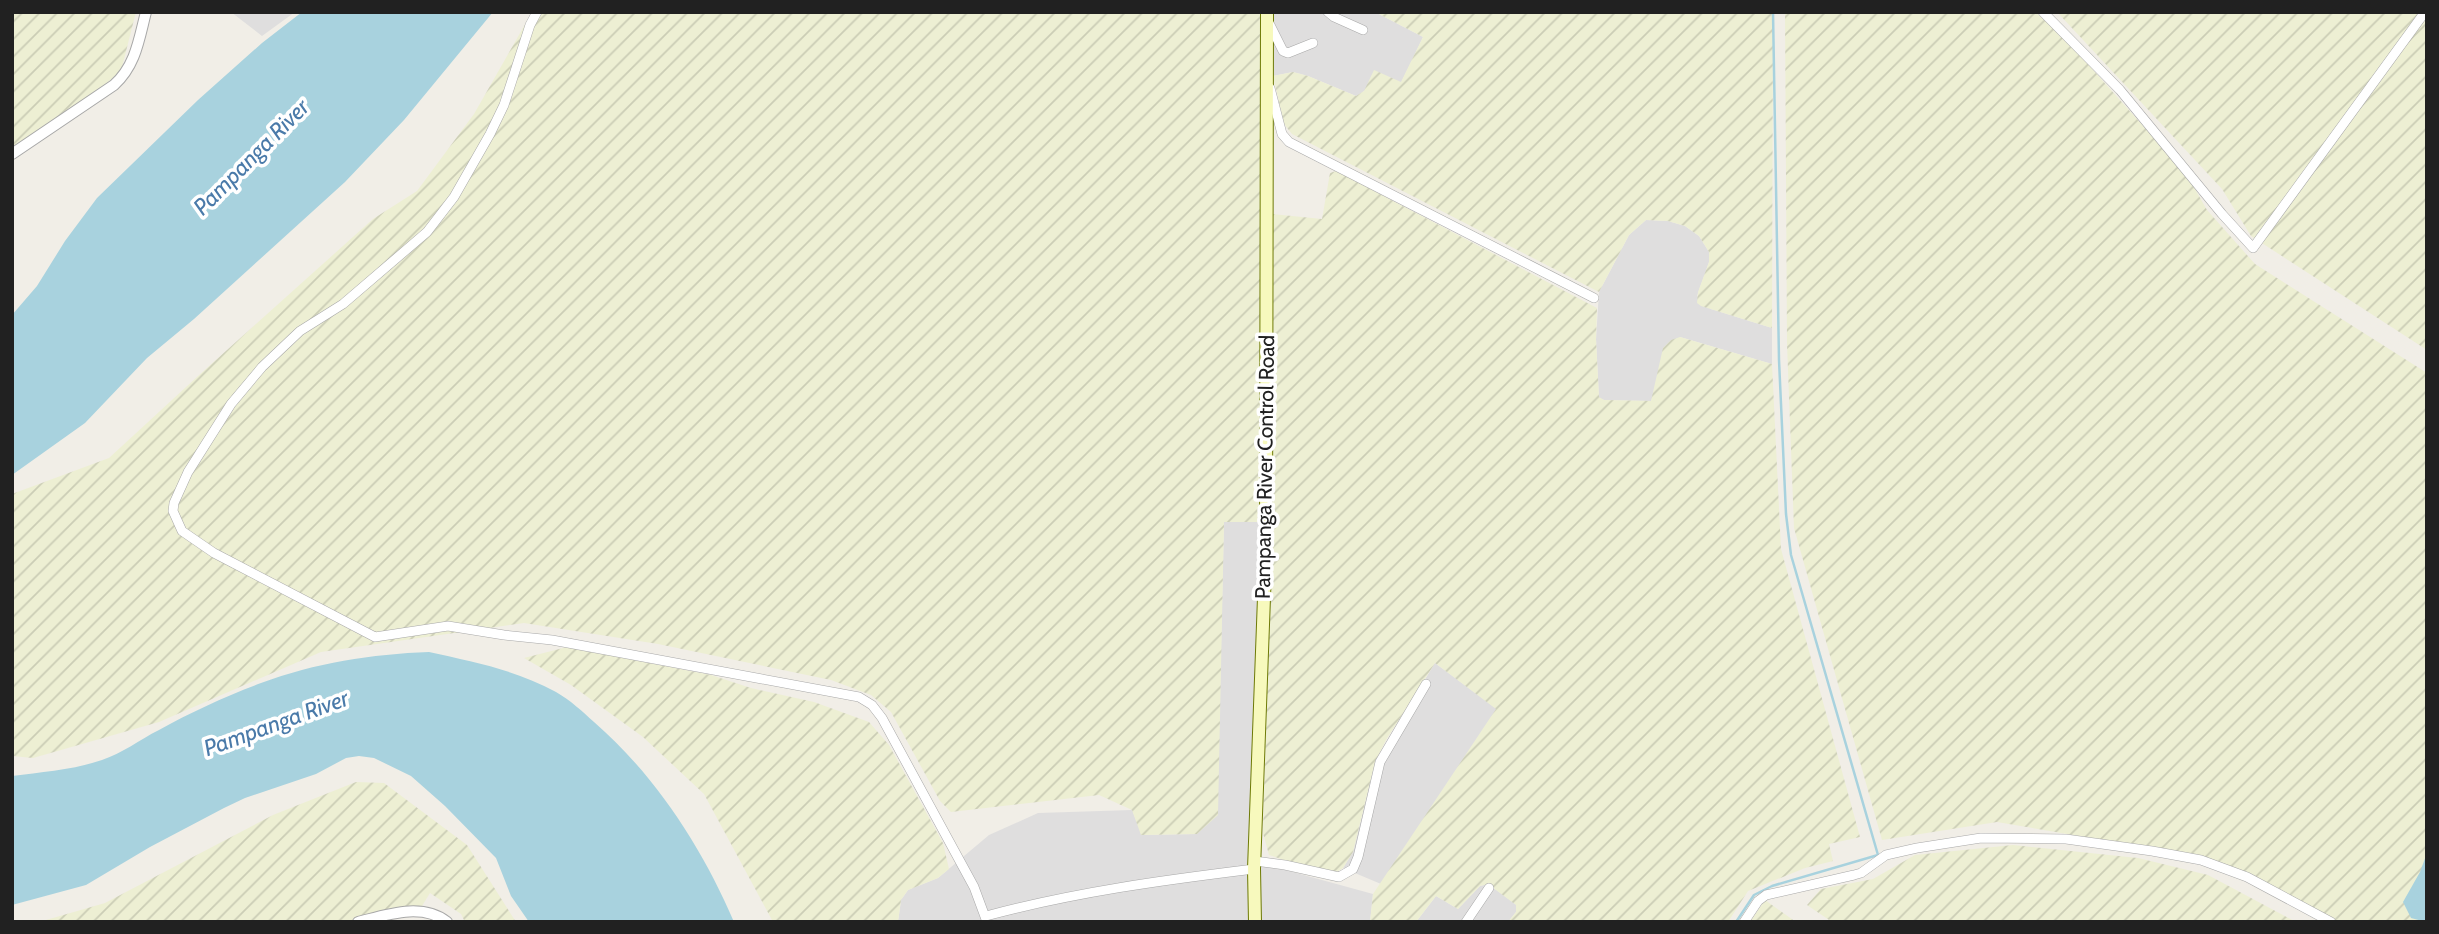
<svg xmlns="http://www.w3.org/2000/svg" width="2439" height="934" font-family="Cabin,sans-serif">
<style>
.residential{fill:#dfdede}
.farmland{fill:url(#farmland-furrows)}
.water{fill:#a8d2de}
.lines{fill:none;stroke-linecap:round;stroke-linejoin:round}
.stream{stroke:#a8d2de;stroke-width:2.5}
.minor-casing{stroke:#a8a8a8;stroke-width:10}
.tertiary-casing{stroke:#a8a8a8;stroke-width:12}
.secondary-casing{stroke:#6e7a06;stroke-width:14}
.minor{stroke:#fff;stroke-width:9}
.tertiary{stroke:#fff;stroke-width:10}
.secondary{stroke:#f7f9bd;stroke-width:12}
.labels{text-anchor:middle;stroke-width:7;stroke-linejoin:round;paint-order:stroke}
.street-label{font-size:21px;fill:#212121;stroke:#fff}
.water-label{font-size:23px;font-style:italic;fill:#4a7aa9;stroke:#fff}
</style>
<defs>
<pattern id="farmland-furrows" width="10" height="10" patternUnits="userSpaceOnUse" patternTransform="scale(1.75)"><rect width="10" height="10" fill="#edefd3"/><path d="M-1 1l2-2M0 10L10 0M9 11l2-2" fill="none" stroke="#cbcdb5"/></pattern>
</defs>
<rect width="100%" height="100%" fill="#f1eee7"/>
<path class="residential" d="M231,12H295L262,36Z
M1269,12H1375L1423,37L1401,83L1364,91L1356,96L1308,76L1293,72L1273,76Z
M1646,220L1668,221L1685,226L1699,236L1709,252V262L1697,296L1711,309L1772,328V364L1680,337L1651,401L1604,400L1599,398L1596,339L1599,292L1629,235Z
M1224,522H1264L1256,853L1267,865L1373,894L1370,922H898L901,900L908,890L938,878L989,835L1038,813L1132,810L1142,835L1197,834L1217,815Z
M1435,663L1497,709L1381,884L1343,868L1353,852L1375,762Z
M1488,884L1517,905L1516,912L1508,922H1416L1436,896L1458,909L1480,886Z"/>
<path class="farmland" d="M12,12H136L121,71L69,114L12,149Z
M532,12H1264V522H1224L1218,815L1197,834L1141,835L1132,810L1099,795L951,812L940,801L891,712L871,695L831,680L658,644L524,623L321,652L159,722L33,758L12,756V494L109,458L198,376L373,219L417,191L474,114Z
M1375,12H1773L1772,328L1701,306L1697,303L1698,292L1709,262V252L1699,236L1685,226L1668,221L1646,220L1629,235L1599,292L1292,134L1284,124L1273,76L1293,72L1308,76L1356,96L1364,91L1374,70L1401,82L1423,37Z
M1785,12H2035L2060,33L2187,175L2207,210L2255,264L2427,373V922H2337L2314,908L2184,854L1997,822L1882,840L1794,528L1787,344Z
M2057,12H2427V350L2251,236L2222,189Z
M1336,171L1597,308L1596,339L1599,397L1604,400L1651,401L1663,348L1671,340L1680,337L1772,364L1781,549L1860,837L1829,844L1833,861L1805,868L1748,891L1728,922H1508L1516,912V905L1488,884L1480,886L1458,909L1436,896L1416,922H1370L1373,894L1496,709L1435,663L1386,740L1375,762L1353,852L1343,868L1330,876L1269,855L1263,833L1268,644L1272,214L1322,219L1330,173Z
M567,647L711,675L751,688L814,702L869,722L889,745L943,843L949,869L938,878L908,890L901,900L898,922H773L704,794L643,737L571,685L524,658Z
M356,782L384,783L467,845L516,922H465L461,914L430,893L422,906L353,922H39L105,903L273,815Z
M2013,845L2138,858L2208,875L2296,922H1832L1807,905L1821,889L1873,879L1915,855Z
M1765,900L1796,922H1750Z"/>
<path class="water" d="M302,12H493L404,120L345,182L194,319L147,358L85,423L12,475V315L37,286L65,241L97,198L198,100L262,43Z
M429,652C474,662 516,670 556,692C570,700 582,711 594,722C655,775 702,847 734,922H529L511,896L496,858L445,806L411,776L374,758L359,756L346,758L316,774L245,798L224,808L150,847L86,885L12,905V776C42,772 73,770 102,760C123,753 139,740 159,730C191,712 226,696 261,683C315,663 372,654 429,652Z
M2427,853V922H2426L2411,918L2403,902L2420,872Z"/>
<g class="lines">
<path class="stream" d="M1736,922L1754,895L1772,886L1878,855L1791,555L1786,514L1779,360L1773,12"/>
<g class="minor-casing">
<path id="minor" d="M537,12L530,25L504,105L490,134L454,197L427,232L343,304L300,331L262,367L231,404L188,472L174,503L173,511L182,531L214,553L375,637L448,626L504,635L552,640L859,697L872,705L882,718L974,887L987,922
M1328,12L1334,17L1363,30
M2043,12L2120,90L2222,214L2253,248L2425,12
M1268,21L1283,51L1288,53L1313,43
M1270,88L1282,134L1289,142L1594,298
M1255,861L1285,865L1339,877L1353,869L1358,857L1380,762L1426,684
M986,916C1075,892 1164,880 1254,869
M1466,922L1489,888
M1744,922L1758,901L1766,895L1854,875L1861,873L1886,855L1917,848L1981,838L2066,839L2152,851L2201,860L2247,877L2331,922"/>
</g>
<g class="tertiary-casing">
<path id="tertiary" d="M12,154L114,85C136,65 139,39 146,12
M358,922C386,915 422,902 447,922"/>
</g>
<g class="secondary-casing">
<path id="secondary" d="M1255,922L1254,869L1266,543L1267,12"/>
</g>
<use href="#minor" class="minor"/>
<use href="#tertiary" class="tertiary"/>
<use href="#secondary" class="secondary"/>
</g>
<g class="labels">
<g class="street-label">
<text transform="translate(1265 467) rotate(-89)" y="7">Pampanga River Control Road</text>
</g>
<g class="water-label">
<text transform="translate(251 157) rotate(-45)" y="8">Pampanga River</text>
<text transform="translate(276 723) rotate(-20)" y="8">Pampanga River</text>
</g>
</g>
<rect width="2439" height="934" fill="none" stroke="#212121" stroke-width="28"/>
</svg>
